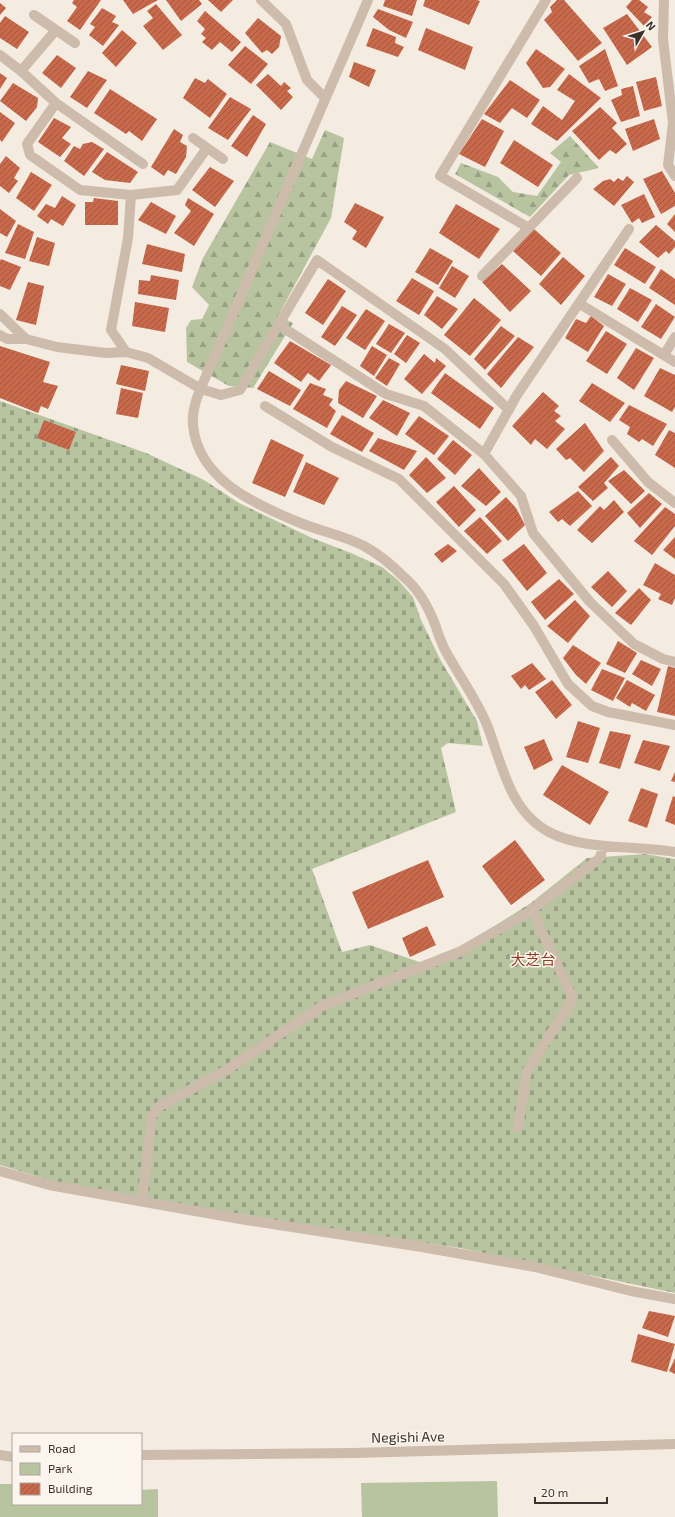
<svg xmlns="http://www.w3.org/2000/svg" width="675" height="1517" font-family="'Exo 2','Noto Sans JP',sans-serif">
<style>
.forest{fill:url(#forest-firs)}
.cemetery{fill:url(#cemetery-stones)}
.green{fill:#b8c4a0}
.building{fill:url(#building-hatch)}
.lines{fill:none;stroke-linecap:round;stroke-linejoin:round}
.minor{stroke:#cdbbac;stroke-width:10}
.labels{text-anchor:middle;stroke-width:3;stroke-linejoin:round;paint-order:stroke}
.street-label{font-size:14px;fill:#3b302b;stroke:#fbf5ee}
.neighbourhood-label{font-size:15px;fill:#8c3b22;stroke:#fbf5ee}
</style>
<defs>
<pattern id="forest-firs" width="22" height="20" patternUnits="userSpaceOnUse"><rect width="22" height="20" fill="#b8c4a0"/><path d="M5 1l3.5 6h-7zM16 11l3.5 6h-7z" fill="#97a083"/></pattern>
<pattern id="cemetery-stones" width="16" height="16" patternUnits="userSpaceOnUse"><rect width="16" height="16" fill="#b8c4a0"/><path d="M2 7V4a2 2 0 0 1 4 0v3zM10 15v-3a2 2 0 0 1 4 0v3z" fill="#97a083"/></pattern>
<pattern id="building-hatch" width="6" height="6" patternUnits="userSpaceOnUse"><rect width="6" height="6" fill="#c8694b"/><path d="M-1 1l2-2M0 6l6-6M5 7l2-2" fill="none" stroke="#a4573f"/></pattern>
</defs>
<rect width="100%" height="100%" fill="#f4ebe1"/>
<path class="forest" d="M325,130L344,138L331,218L278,316L293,323L253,388L229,386L187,362L186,328L191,320L202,319L209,305L192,287L203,258L270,142L312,159Z
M570,136L599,168L569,175L530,217L455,174L461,163L498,177L513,192L537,196L561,162L550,153Z"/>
<path class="cemetery" d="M0,401L146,453L204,480L239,503L312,538L351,553L382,567L398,580L413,597L421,620L441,661L477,721L483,746L448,743L441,748L456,812L312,869L342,952L370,945L428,965L452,953L531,903L587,858L645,854L675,859V1293L460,1248L293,1223L58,1183L0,1165Z"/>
<path class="green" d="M497,1481L498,1517H362L361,1483Z
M0,1484H13V1504H141V1490L158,1489V1517H0Z"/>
<path class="building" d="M74,0H101L80,30L67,21L77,7L72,3Z
M123,0H158L133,14Z
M166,0H199L202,4L181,21Z
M208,0H233L221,12Z
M385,0H417L412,16L383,6Z
M425,0H477L480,1L469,25L423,6Z
M557,0H564L602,43L578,61L544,20L552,12L550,7Z
M632,0H639L648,7L644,12L652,17L644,26L626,7Z
M0,3L6,8L0,15Z
M156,4L182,35L163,50L143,26L153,18L147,11Z
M102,8L116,16L112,22L119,25L103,46L89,35L95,27L90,24Z
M378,9L413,22L406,38L389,30L373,17Z
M205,11L241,42L232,52L220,42L212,50L202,42L206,38L201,34L205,29L197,21Z
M627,14L652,47L627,65L603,28Z
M5,16L29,32L17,49L0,38V23Z
M258,18L281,36L279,47L272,54L267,50L262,53L245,33Z
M373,28L396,37L395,43L404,47L398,57L366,46Z
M426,28L473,47L465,70L418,50Z
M122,30L137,43L116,67L102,53Z
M245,46L268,64L251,84L228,65Z
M536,49L565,69L550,87L543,88L526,63Z
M605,49L618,86L605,91L599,79L589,83L579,66Z
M57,55L76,68L61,88L42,73Z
M354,62L376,70L369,87L349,77Z
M88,71L107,80L87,108L70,97Z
M0,73L7,78L0,89Z
M268,74L281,86L284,82L291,88L287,91L293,97L281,110L256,85Z
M569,74L601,98L557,141L531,124L543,106L562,120L575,101L557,90Z
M656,77L662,106L644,111L636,82Z
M195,78L205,83L208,79L227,94L210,118L183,98Z
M510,80L540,100L527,118L512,108L500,123L484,114Z
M13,83L38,98L37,107L26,121L0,101Z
M633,86L640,116L621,122L611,100L622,95L621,89Z
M110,89L157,119L142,141L129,131L126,134L94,113Z
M230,97L251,109L228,140L208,128Z
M600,107L617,123L612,128L627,144L616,154L610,150L599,160L572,131Z
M0,112L15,123L2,142L0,140Z
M253,115L266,124L247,157L231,146Z
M54,118L71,127L62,138L71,144L60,157L38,142Z
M482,119L504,131L485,167L459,154Z
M654,119L660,139L633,151L625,129Z
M174,129L183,135L180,142L187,146L186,157L176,174L168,170L164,176L151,167Z
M514,140L553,165L538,187L500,163Z
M92,142L104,149L84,176L64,161L74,146L80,149L83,144Z
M107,152L138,172L130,183L105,180L92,172Z
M6,156L20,168L14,178L18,181L9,193L0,186V164Z
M210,167L234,181L215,207L192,190Z
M662,171L675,193V206L661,214L643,179Z
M31,172L52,185L34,211L16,198Z
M627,176L634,182L614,206L593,189L603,181L610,179L614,182L618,178L623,181Z
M644,194L655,217L642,223L639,218L632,223L621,205Z
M62,196L76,205L63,226L51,219L48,224L37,216L46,204L55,208Z
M94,198L118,201V225H85V202H93Z
M188,198L214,214L194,246L174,233L191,211L185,205Z
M151,202L176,216L166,234L138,220Z
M355,203L384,217L366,248L352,239L357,231L344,222Z
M456,204L500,229L479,259L439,233Z
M0,209L16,221L7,237L0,233Z
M675,214V232L667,224Z
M18,224L34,232L25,259L5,253Z
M656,225L675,241V247L669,254L666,251L658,258L639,242Z
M534,229L561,253L541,276L513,251Z
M37,237L55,243L49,266L29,261Z
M147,244L185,254L182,272L142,264Z
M430,248L453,261L438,285L415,272Z
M625,248L656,267L645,284L614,265Z
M563,257L585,276L561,305L539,284Z
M1,259L21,267L10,290L0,286V261Z
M502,264L531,291L510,312L482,282Z
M452,266L469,276L455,298L439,288Z
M661,269L675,279V305L649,288Z
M608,274L626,284L612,306L594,297Z
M151,275L179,280L176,300L138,294L139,280L150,281Z
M412,278L434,291L419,315L396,301Z
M328,279L346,291L323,325L305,313Z
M28,282L44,286L36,325L16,320Z
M630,288L652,300L638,322L617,309Z
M437,296L458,309L442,329L424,315Z
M474,298L501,320L470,356L444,335Z
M135,302L169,308L165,332L132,326Z
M656,304L675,317L661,339L641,327Z
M342,306L357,315L335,346L321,337Z
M366,309L385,321L365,350L346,338Z
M591,316L604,326L588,352L565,338L576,319L586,323Z
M389,324L405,333L391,353L376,344Z
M501,326L515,336L485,370L474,359Z
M606,331L627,344L607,374L586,361Z
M407,335L420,343L406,363L394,354Z
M518,337L534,347L501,388L487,374Z
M290,341L331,365L319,381L308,373L301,382L274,363Z
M0,346L50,362L43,382L58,386L48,409L41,406L38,413L0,398Z
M372,346L387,355L374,376L360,366Z
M636,348L654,358L634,390L617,378Z
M424,354L435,363L436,358L446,366L422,394L404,379Z
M389,358L400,364L387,386L375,378Z
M121,365L149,371L145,391L116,384Z
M660,368L675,375V407L672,412L644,396Z
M269,371L301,390L290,406L257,389Z
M445,373L494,408L480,429L431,393Z
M346,381L377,396L363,418L338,403L339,390Z
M310,383L326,389L323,395L333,399L329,405L336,411L327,428L293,409Z
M592,383L625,403L610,422L579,401Z
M121,388L143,393L138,418L116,414Z
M543,392L559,406L554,411L561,416L555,421L565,429L547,449L535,439L531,445L512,426Z
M383,400L410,413L397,436L369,418Z
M629,405L667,424L653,446L642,439L639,442L627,434L630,427L619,420Z
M342,415L374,433L362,452L330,434Z
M419,416L449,436L434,455L405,434Z
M44,420L76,432L69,450L37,438Z
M585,423L604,451L584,472L570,458L566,460L556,449Z
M669,430L675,433V468L655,455Z
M378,438L417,451L404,470L369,451Z
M271,439L304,455L285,497L252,483Z
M453,440L472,455L455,475L437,459Z
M426,457L446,478L427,493L409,475Z
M611,457L619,466L604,483L608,488L593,501L578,487Z
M306,462L339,478L324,505L293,492Z
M479,468L501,492L486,506L461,486Z
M624,470L645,491L631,504L608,481Z
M454,486L476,510L459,527L436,502Z
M578,491L592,506L570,526L562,519L558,522L549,512Z
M649,493L662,504L640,528L627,513Z
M506,497L516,508L525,525L508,541L485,516Z
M614,500L624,512L592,543L577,530L600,506L604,510Z
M665,507L675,514V526L652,555L634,541Z
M480,517L502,541L487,554L464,531Z
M675,537V559L663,550Z
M448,544L457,551L442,563L434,554Z
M524,544L547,573L527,591L502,560Z
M655,563L675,575V598L672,605L658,599L661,594L643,585Z
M608,571L627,591L612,607L591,587Z
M559,579L574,594L545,620L531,602Z
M639,588L651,600L631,625L615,613Z
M575,600L590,616L568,643L547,626Z
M618,641L637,653L625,673L606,664Z
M573,645L601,663L586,684L576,675L563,658Z
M641,660L661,669L652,686L632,674Z
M532,663L546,679L529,690L525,685L521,689L511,676Z
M668,666L675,668V716L657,712Z
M602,669L625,678L613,701L591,690Z
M552,680L572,705L556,719L535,692Z
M627,680L655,695L646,711L632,703L630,707L616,698Z
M578,721L600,728L588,763L566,757Z
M610,731L631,735L620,769L599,763Z
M544,739L553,760L534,770L524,747Z
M643,740L670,746L660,771L634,763Z
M562,765L609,792L590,825L543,795Z
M675,772V782L671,781Z
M641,788L658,794L647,828L628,821Z
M673,796L675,797V825L665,821Z
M515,840L545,880L511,905L482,866Z
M428,860L444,897L368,929L352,892Z
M427,926L436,945L410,957L402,938Z
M649,1311L675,1316L668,1337L642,1328Z
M638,1334L675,1344L667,1372L631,1362Z
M675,1358V1374L669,1371Z"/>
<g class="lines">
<path class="minor" d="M261,0L286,24L307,80L325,98
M368,0C324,100 282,200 239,300C229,323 219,346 209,369C202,387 191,405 193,425C198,479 254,504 298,522C319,531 343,535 364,546C379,554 393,566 405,578C420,591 429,608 436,627C438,634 441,641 444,648C457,673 476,698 487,725C502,763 509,811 549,832C585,851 635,845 675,852
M664,0L663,39L673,123L668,165L675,176
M34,15L75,43
M0,55L21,71L56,103L143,164
M21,71L56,30
M56,103L27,144L30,155L80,190L131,195L128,238L111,330L126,352
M193,138L223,159
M131,195L177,190L207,148
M529,228L440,176L546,0
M482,276L577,178
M580,304L675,362
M0,314L26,339L57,347L106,353L126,352L148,358L201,389L221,395L240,390L317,260L445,349L509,410
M279,325L386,394L424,406L484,454L521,496L533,533L590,602L634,644L663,659L675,662
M0,335L7,339H26
M664,355L675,337
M265,406L332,447L399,479L504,584L534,626L568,684L592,706L608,712L675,725
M612,440L648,482L675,503
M484,454L517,395L629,229
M518,1127L527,1071L573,999L532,910
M0,1171L49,1185L246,1220L422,1247L535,1267L631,1291L675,1299
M142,1201L152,1116L160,1106L225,1071L322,1006L459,952L529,912L600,858L603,846
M0,1455L13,1457
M141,1455L354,1453L675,1444"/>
</g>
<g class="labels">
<g class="street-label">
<text transform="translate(408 1437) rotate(-1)" y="5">Negishi Ave</text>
</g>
<g class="neighbourhood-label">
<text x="533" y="965">大芝台</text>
</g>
</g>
<rect x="12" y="1433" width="130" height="72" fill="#fbf5ee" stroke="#aea6a0"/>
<rect x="20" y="1446" width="20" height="6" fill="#cdbbac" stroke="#aea6a0"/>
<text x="48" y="1453" font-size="12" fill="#3b302b">Road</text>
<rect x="20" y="1463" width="20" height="12" fill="#b8c4a0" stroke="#aea6a0"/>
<text x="48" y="1473" font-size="12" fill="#3b302b">Park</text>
<rect x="20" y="1483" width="20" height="12" fill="url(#building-hatch)" stroke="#aea6a0"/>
<text x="48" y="1493" font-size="12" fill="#3b302b">Building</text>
<g transform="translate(643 32) rotate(51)" stroke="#fbf5ee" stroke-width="3" paint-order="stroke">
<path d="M0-3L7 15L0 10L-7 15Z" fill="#3b302b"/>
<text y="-6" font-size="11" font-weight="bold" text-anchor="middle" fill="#3b302b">N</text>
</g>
<path d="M535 1497v6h72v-6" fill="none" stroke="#3b302b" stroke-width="2"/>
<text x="541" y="1497" font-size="12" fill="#3b302b" stroke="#fbf5ee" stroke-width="3" paint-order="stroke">20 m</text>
</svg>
